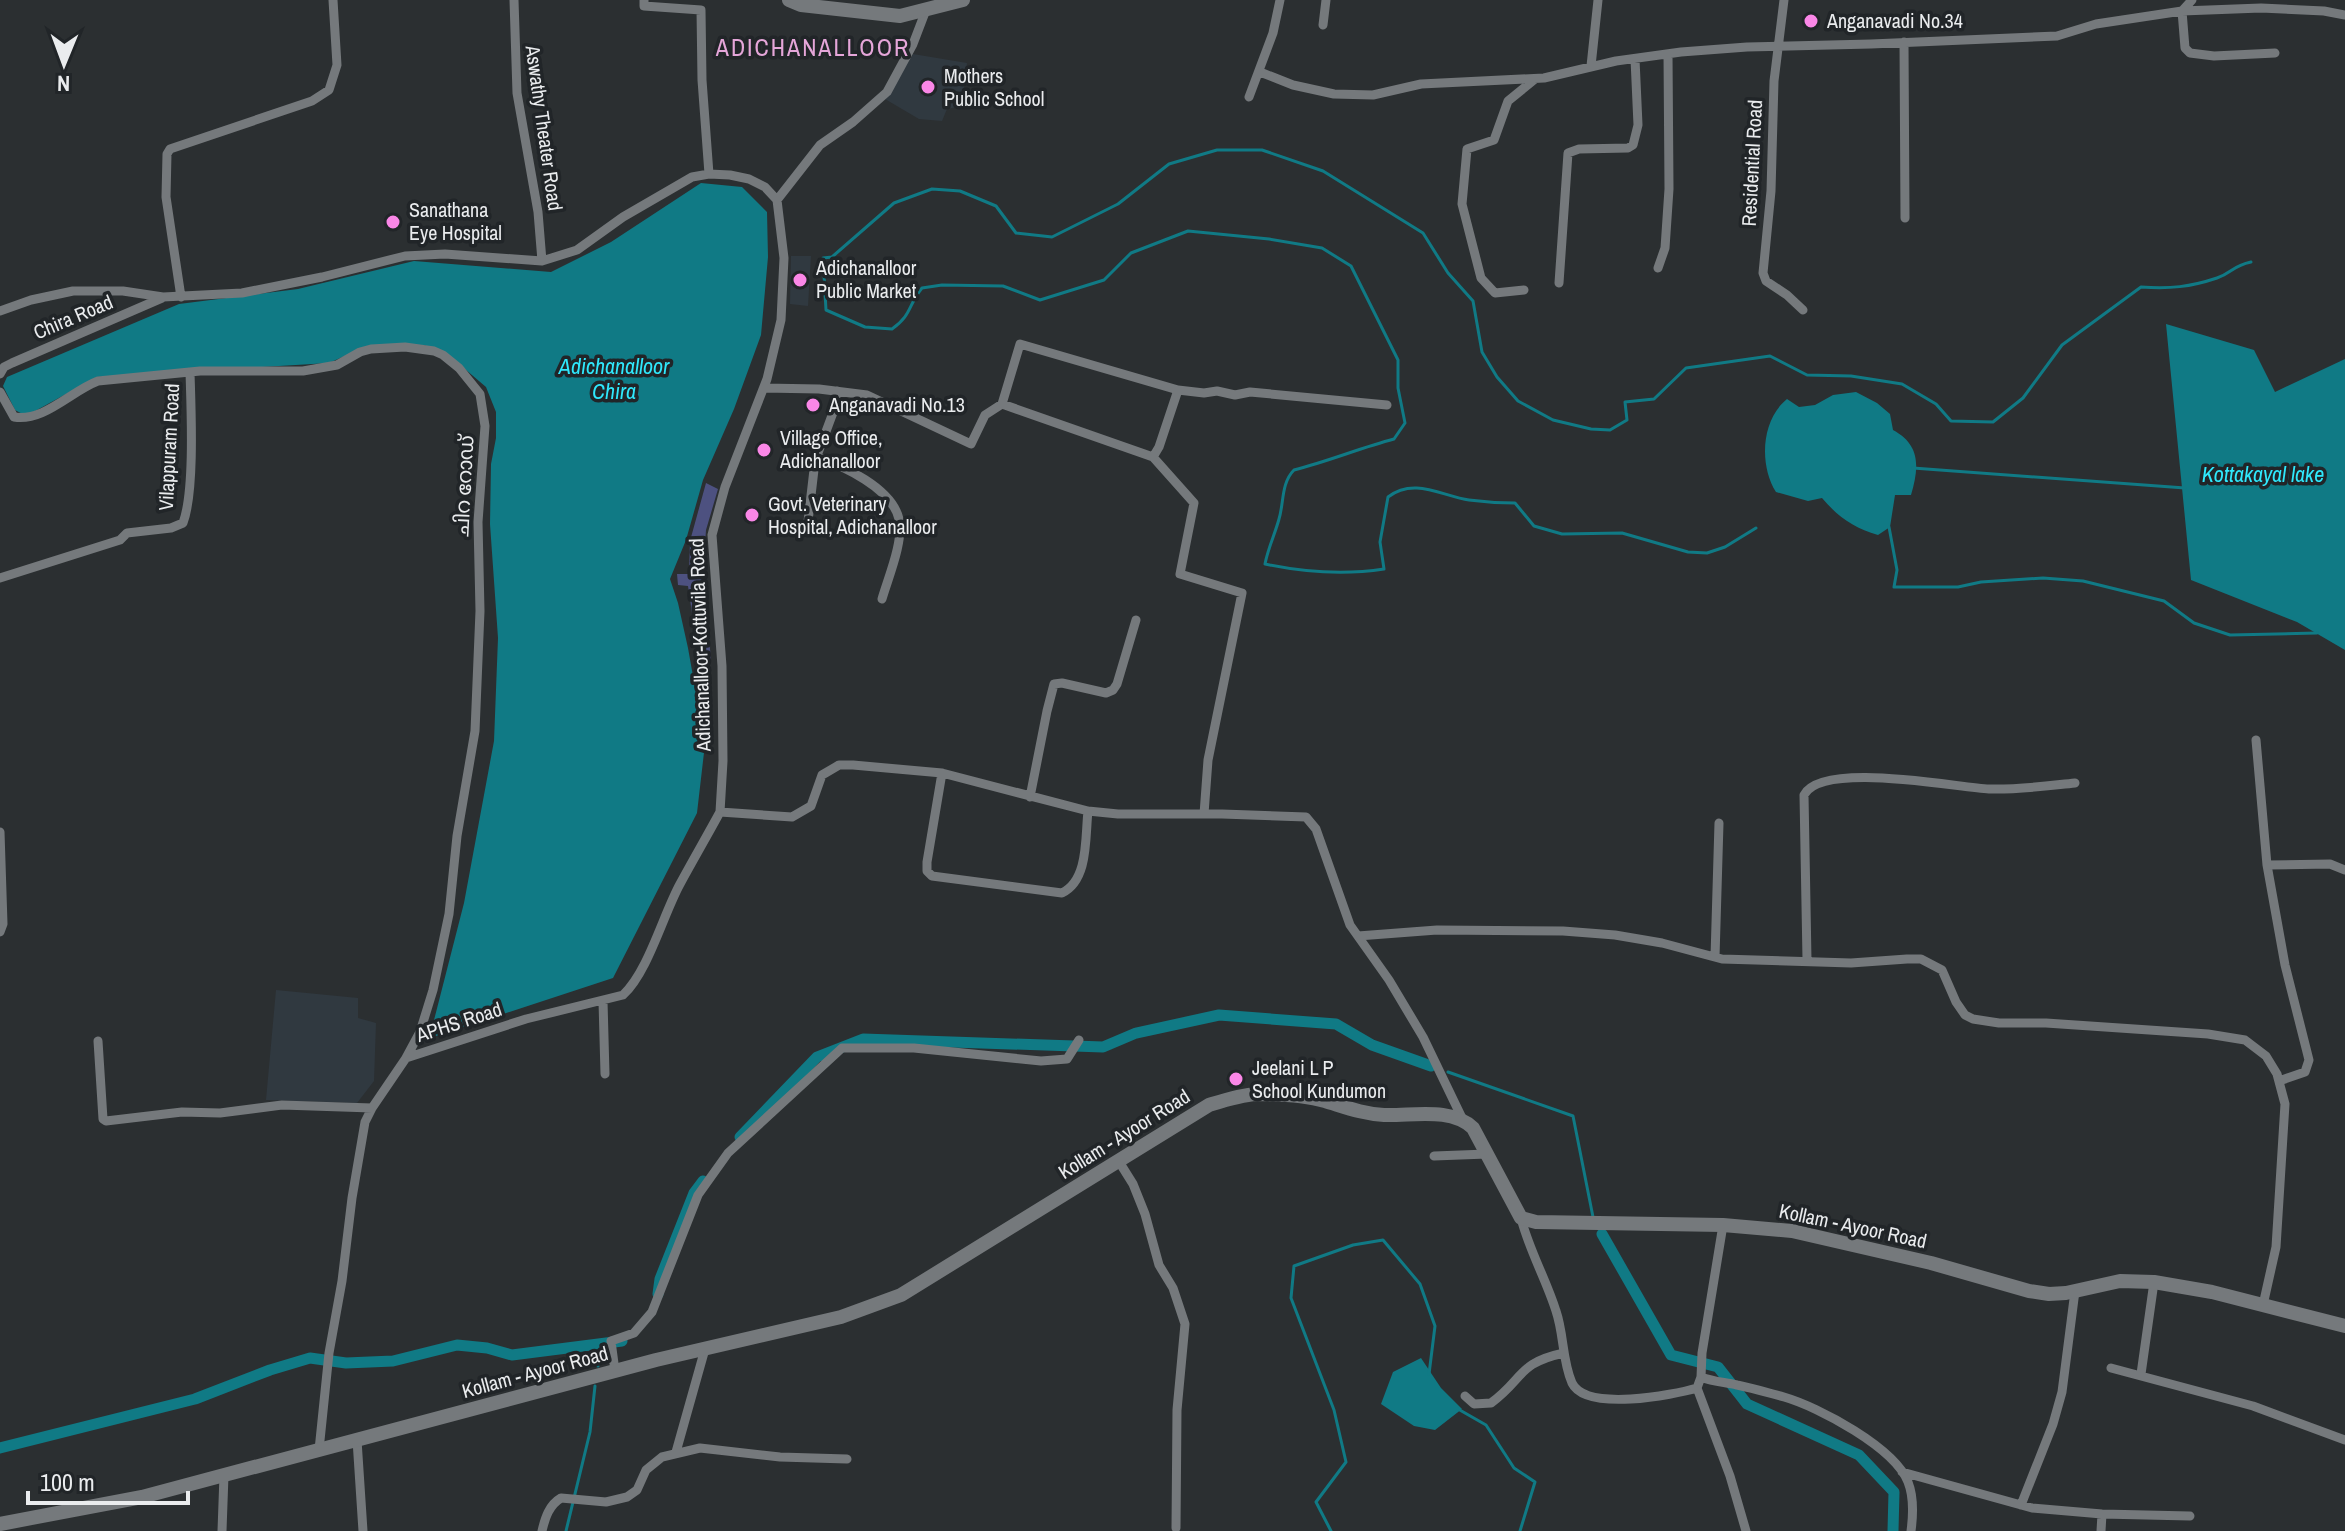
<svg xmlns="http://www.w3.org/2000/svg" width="2345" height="1531" font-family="'Archivo Narrow','Noto Sans Malayalam',sans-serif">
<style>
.built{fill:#303940}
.green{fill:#4d5180}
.water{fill:#107a85}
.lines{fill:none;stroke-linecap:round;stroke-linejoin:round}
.stream{stroke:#107a85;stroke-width:3}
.canal{stroke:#107a85;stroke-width:11}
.minor{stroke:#75797c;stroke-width:9}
.secondary{stroke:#75797c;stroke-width:14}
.poi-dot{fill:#fa87e7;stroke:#212528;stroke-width:3}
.labels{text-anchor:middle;stroke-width:7;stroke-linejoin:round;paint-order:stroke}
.poi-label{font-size:20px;fill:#eaecee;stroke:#212528;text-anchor:start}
.street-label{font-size:20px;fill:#eaecee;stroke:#212528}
.water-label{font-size:22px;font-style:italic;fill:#2fe8fc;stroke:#212528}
.quarter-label{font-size:24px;letter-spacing:2px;fill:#e5a6d9;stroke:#212528}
</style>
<rect width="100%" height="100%" fill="#2b2f31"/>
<path class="built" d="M913,54L967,63L962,106L947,109L942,121L919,119L885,99Z
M791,256H811L808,306L790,304Z
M276,990L358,998V1018L376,1023L374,1081L357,1103L266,1100Z"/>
<path class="green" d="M706,483L718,489L706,530L703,572L711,660H699L688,586L678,585L677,574H689L690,541Z"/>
<path class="water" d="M701,183L742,187L767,212L768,257L761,335L734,409L703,480L686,540L670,579L678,603L688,648L705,744L697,813L613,978L436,1036L433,1024L464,903L494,741L498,638L490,524L491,464L496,438V412L486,387L452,358L424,345L367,346L329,363L97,377L26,416L15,410L3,386L7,377L179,304L298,289L414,261L551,272L611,242Z
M2166,324L2254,350L2275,392L2345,359V650L2297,622L2191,580Z
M1856,392L1877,403L1890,414L1893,430C1921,445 1919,468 1911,495H1895L1890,527L1878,535C1854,528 1838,517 1822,498L1808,501L1776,492C1759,465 1761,420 1787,399L1799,407L1815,405L1833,395Z
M1421,1358L1441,1388L1462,1409L1435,1430L1414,1426L1381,1404L1393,1372Z"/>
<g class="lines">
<path class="stream" d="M1913,468L2185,488
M1889,527L1897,570L1894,587H1958L1981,582L2043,578L2083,581L2164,601L2194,623L2230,635L2317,633
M1756,528L1725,547L1707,553L1688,552L1622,533L1562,534L1534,526L1515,503C1500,503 1484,502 1469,500C1442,496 1414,477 1388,497L1380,542L1384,569C1345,575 1303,572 1265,564C1268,548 1275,534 1279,519C1284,503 1281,483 1294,470C1329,461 1360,448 1394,439L1405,423L1398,388V360L1351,266L1322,248L1269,239L1188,231L1131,253L1104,280L1040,300L1003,286L942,285L922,288C908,305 912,315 892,329L865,327L826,310L823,258L832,257L894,203L932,189L960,191L996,206L1016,233L1052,237L1118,204L1169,164L1217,150H1262L1323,171L1423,233L1448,273L1473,301L1482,352L1497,377L1518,401L1553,420L1591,429L1610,430L1627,420L1625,402L1654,399L1686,368L1770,356L1807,375L1851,376L1902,384L1936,404L1951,421L1993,422L2023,398L2062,345L2141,287C2170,289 2190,287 2217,278C2232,273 2232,266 2251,262
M1448,1072L1573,1116L1593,1217
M598,1366L601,1345
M1458,1409L1486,1425L1514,1468L1535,1482L1520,1531
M566,1531L590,1432L595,1386
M1331,1531L1316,1502L1346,1462L1334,1410L1291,1298L1294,1266L1353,1245L1383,1240L1420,1284L1435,1326L1429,1374"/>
<path class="canal" d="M740,1137L817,1057L863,1039L1103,1047L1136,1033L1219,1015L1336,1024L1372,1045L1431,1066
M1602,1234L1671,1355L1718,1367L1747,1404L1859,1455L1894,1492L1893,1531
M658,1294L660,1279L694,1193L703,1181
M0,1448L195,1399L270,1370L310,1358L346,1363L393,1361L457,1345L487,1348L512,1355L622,1341"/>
<path class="minor" d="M514,0L517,93L538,212L542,261
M644,0V6L701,10L702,80L709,174
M1784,0L1774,81L1771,191L1763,273L1766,281L1787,295L1803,310
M2192,0L2182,11L2185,48L2190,53L2214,56L2275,53
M1323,25L1326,0
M1904,42L1905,218
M1591,66L1598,0
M1260,72L1293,85L1334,94L1373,95L1421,84L1544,78L1616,61L1681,52L1747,47L1871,44L2057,36L2096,24L2182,11L2261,8L2324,11L2345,15
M1249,97L1273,33L1280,0
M777,200L820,145L853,122L887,92L913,44L926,10
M1658,268L1665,248L1669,189L1668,54
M1559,283L1568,153L1579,149L1628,148L1633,145L1638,125L1635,59
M1524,290L1495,293L1481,278L1462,204L1467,149L1494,140L1508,101L1535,79
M181,297L166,197L167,154L170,149L312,101L329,90L337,65L333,0
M0,311L31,300L73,291H123L163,297L242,293L322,277L405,256L445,254L542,261L577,250L623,217L692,177L709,174L730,175L749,179L765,187L777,200L784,258L781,320L767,379L725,487L712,535L722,666L723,761L720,812L792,817L811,806L822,775L839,765H853L942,773L1088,811L1118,814H1222L1306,817L1316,829L1350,925L1389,980L1423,1037L1462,1118
M0,374L4,367L12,363L162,298
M764,388L819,389L867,395L971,444L985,415L1002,404L1153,457L1159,447L1178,390L1204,393L1217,391L1235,395L1250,392L1387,405
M0,392L14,417C44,422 71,391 98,381L200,371H303L337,365L360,352L371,349L405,347L434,351L443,355L459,368L480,394L485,426L478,522L480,611L475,731L457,836L449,914L433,990L420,1032L406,1058
M1002,404L1020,344L1178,390
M816,456C843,466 892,488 899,519C904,541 888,578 882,599
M1153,457L1194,503L1180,574L1242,593L1208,760L1204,814
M807,530L815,461L834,410L837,391
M0,578L120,540L127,533L171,528L183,523C195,491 191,408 190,372
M2256,740L2267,865L2285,965L2309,1060L2305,1072L2279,1081
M942,773L927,862V871L932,876L1062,893C1089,880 1085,837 1088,811
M1030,797L1047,711L1054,684L1062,683L1106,693L1113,690L1117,684L1136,620
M0,832L3,924L0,932
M2267,865L2330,864L2345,870
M1358,936L1437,930L1563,931L1615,935L1662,943L1722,959L1851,963L1907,959H1921L1942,970L1956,1002L1965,1015L1973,1019L1999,1023H2046L2208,1034L2245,1040L2266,1056L2277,1074L2285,1104L2276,1247L2263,1305
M1715,957L1719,823
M1807,960L1804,795C1822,761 1953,787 1989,789C2017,790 2046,786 2075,783
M603,1001L605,1074
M98,1041L103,1119L106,1121L182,1112L220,1113L282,1105L372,1108
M1434,1156L1487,1154
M1118,1160L1133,1184L1145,1214L1159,1265L1173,1288L1185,1324L1177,1410L1176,1528
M1521,1218C1529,1250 1546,1279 1556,1311C1564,1334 1562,1360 1572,1383C1586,1412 1673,1395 1697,1388L1701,1377L1702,1353L1723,1225
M2111,1368L2253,1406L2345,1440
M615,1371L611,1341L634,1333L652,1312L698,1195L728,1153L842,1048H914L1041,1061L1067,1059L1079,1040
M2141,1374L2154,1282
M1701,1377C1714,1382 1724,1382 1737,1385C1752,1388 1769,1393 1784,1397C1819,1407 1895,1448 1908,1482C1914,1497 1913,1516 1911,1531
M1697,1388L1730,1476L1746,1531
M1465,1396L1474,1404L1491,1403C1524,1379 1517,1363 1564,1353
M357,1440L363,1531
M319,1450L329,1353L342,1281L352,1198L365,1122L372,1108L406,1058L526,1019L623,995C648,972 663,915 680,884C693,860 707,836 720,812
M676,1452L705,1349
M1902,1472L2032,1508L2102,1514L2190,1516
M2021,1505L2053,1424L2062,1392L2075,1291
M222,1531L224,1475
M542,1531C545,1518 549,1505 561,1498L606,1502L627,1497L637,1490L646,1470L662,1457L700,1448L780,1457L847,1459
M2101,1531L2102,1514"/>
<path class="secondary" d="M789,0L801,5L900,16L963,0
M0,1524L142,1497L656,1360L841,1317L901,1295L1209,1105C1225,1100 1240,1095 1257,1094C1279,1094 1304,1095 1325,1101C1345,1107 1363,1114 1384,1115C1413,1116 1451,1107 1473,1128L1521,1218L1536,1222L1723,1225L1792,1231L1931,1263L2029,1291L2049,1294L2066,1293L2120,1281L2154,1282L2212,1292L2345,1326"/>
</g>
<g class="poi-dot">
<circle cx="1811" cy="21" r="8"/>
<circle cx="928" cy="87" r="8"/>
<circle cx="393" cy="222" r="8"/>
<circle cx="800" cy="280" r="8"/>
<circle cx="813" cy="405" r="8"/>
<circle cx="764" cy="450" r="8"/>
<circle cx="752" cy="515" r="8"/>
<circle cx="1236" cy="1079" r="8"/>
</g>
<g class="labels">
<g class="poi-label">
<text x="1827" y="28">Anganavadi No.34</text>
<text x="944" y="83">Mothers<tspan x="944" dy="23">Public School</tspan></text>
<text x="409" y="217">Sanathana<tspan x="409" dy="23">Eye Hospital</tspan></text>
<text x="816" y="275">Adichanalloor<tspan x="816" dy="23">Public Market</tspan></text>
<text x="829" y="412">Anganavadi No.13</text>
<text x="780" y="445">Village Office,<tspan x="780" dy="23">Adichanalloor</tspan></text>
<text x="768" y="511">Govt. Veterinary<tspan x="768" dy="23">Hospital, Adichanalloor</tspan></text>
<text x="1252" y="1075">Jeelani L P<tspan x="1252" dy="23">School Kundumon</tspan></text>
</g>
<g class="street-label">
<text transform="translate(544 128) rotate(82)" y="7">Aswathy Theater Road</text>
<text transform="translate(1752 163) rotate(-87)" y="7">Residential Road</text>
<text transform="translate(73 317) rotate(-23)" y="7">Chira Road</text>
<text transform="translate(169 447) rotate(-87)" y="7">Vilappuram Road</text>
<text transform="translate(464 486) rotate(-87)" y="7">ചിറ റോഡ്</text>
<text transform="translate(700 645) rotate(-92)" y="7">Adichanalloor-Kottuvila Road</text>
<text transform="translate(459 1022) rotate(-18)" y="7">APHS Road</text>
<text transform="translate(1124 1134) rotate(-32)" y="7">Kollam - Ayoor Road</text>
<text transform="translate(1853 1226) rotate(12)" y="7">Kollam - Ayoor Road</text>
<text transform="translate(535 1372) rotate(-15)" y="7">Kollam - Ayoor Road</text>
</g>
<g class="water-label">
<text x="614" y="374">Adichanalloor<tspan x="614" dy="25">Chira</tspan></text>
<text x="2263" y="482">Kottakayal lake</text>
</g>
<g class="quarter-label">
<text x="813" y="56">ADICHANALLOOR</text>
</g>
</g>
<g transform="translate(64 64) rotate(181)" stroke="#212528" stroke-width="6" paint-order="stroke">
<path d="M0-6L14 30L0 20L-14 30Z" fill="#eaecee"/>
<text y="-12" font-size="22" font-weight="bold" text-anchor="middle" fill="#eaecee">N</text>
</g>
<path d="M28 1491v12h160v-12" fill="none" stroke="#eaecee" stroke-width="4"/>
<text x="40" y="1491" font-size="24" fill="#eaecee" stroke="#212528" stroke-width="6" paint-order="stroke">100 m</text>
</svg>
